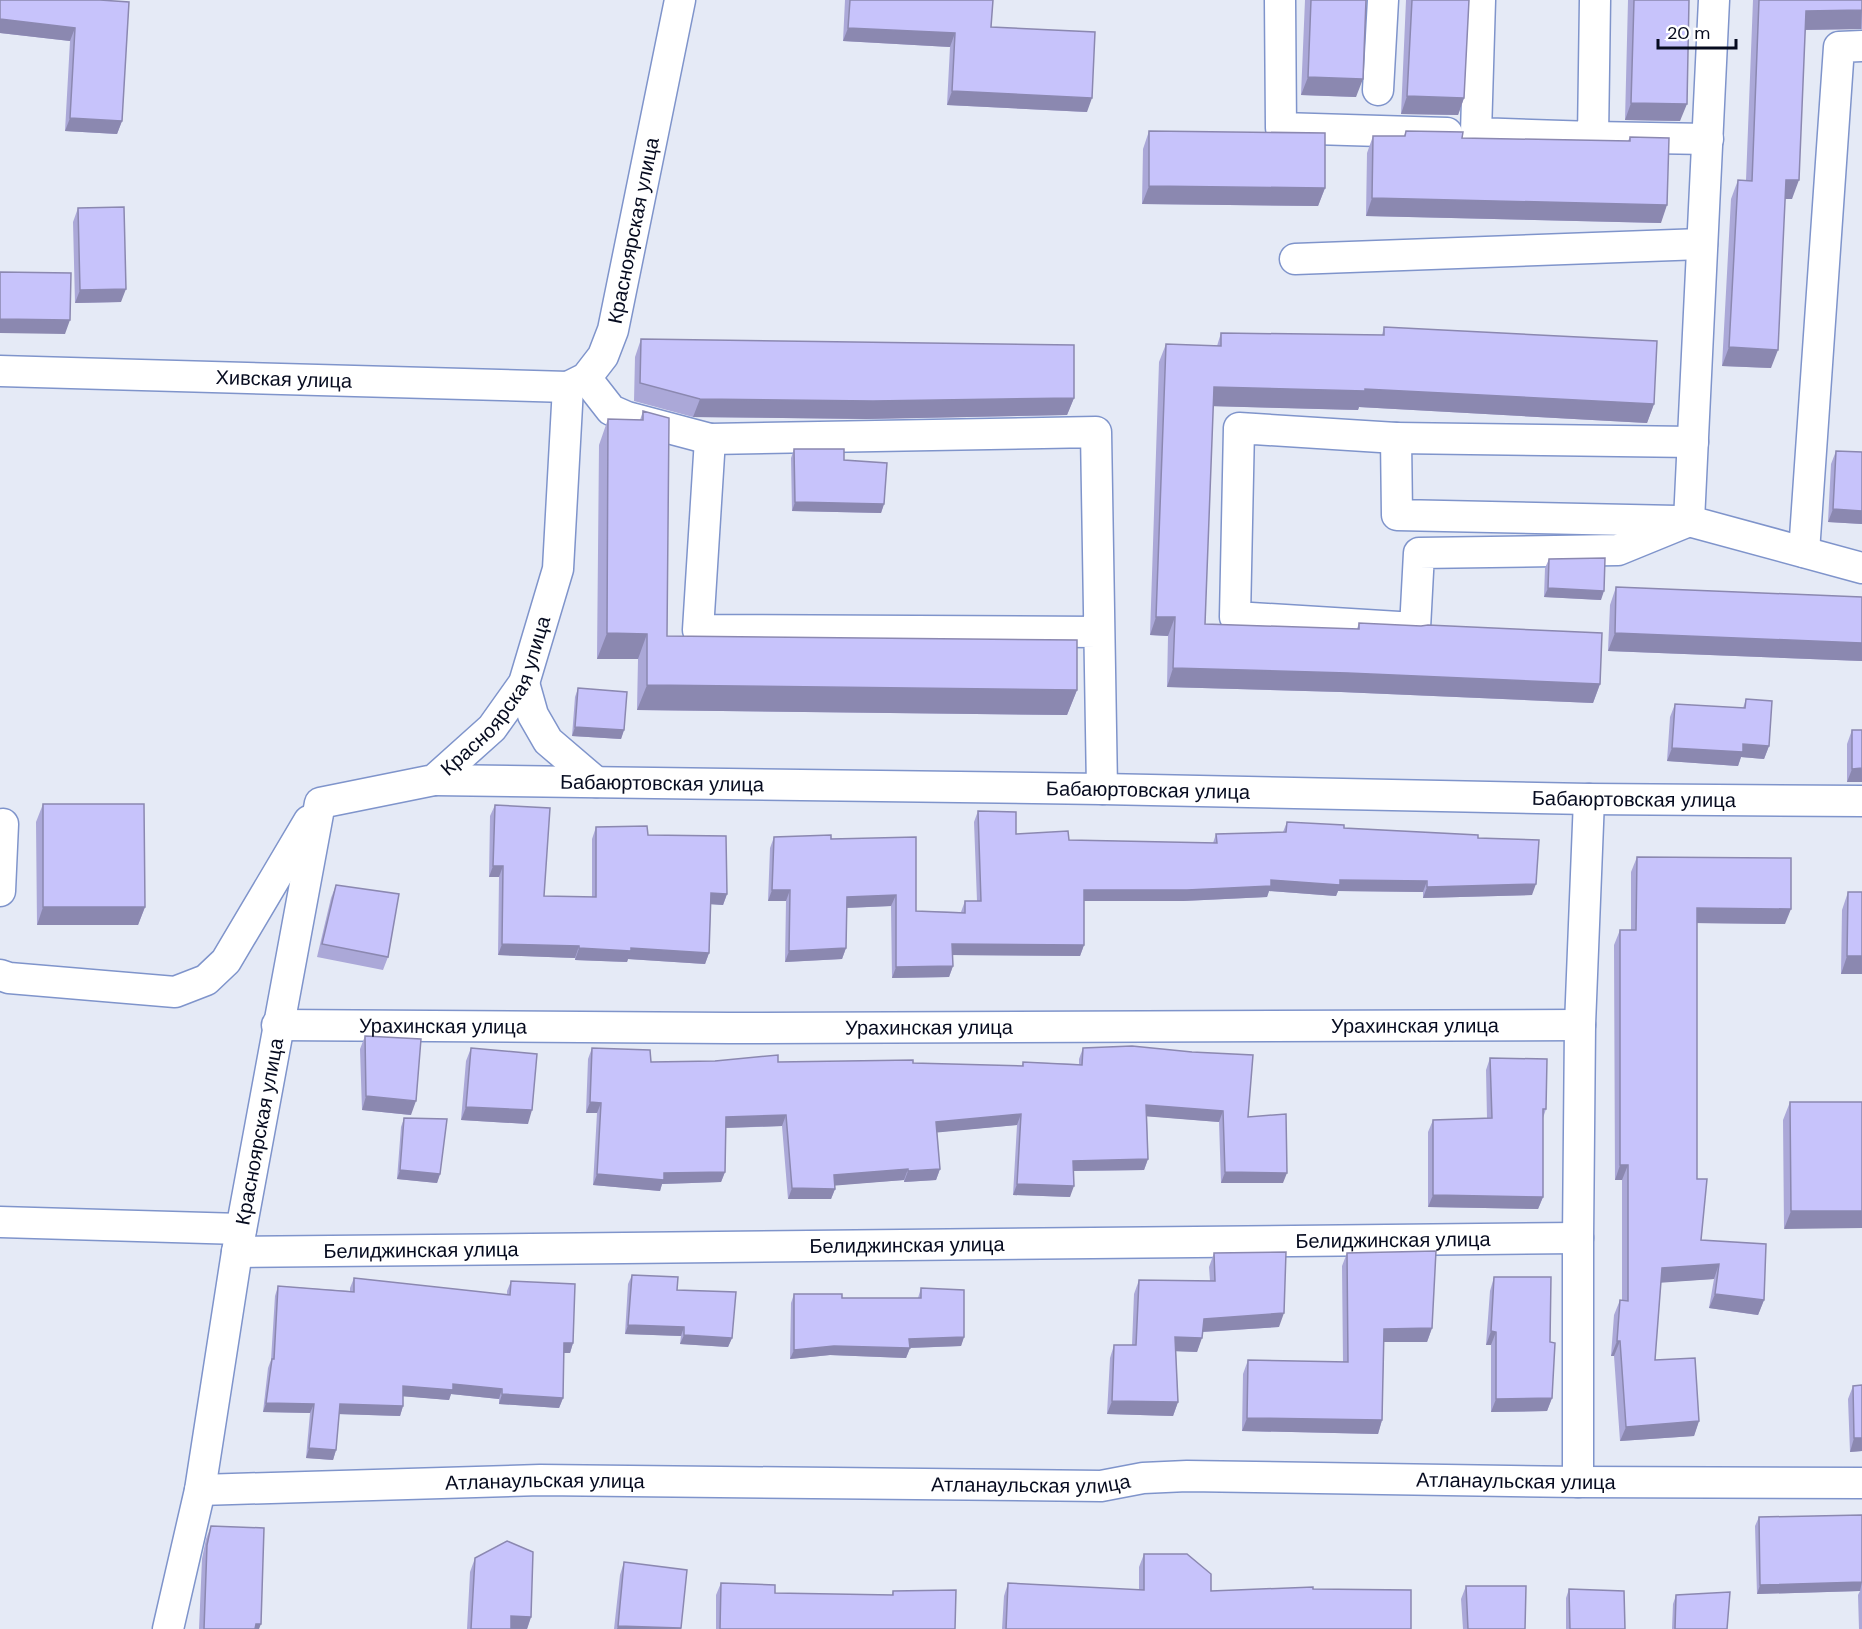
<svg xmlns="http://www.w3.org/2000/svg" width="1862" height="1629" font-family="'DM Sans',sans-serif">
<style>
.lines{fill:none;stroke-linecap:round;stroke-linejoin:round}
.minor-casing{stroke:#7f94cb;stroke-width:33}
.minor{stroke:#fff;stroke-width:30}
.wall{fill:#aba8d8}
.shaded-wall{fill:#8b88b0}
.building{fill:#c7c3fb;stroke:#8b88b0;stroke-width:1.5}
.labels{text-anchor:middle;stroke-width:6;stroke-linejoin:round;paint-order:stroke}
.street-label{font-size:20px;fill:#060b1f;stroke:#fff}
</style>
<rect width="100%" height="100%" fill="#e5eaf6"/>
<g class="lines">
<g class="minor-casing">
<g id="minor">
<path d="M1280,0L1281,128L1447,133"/>
<path d="M1480,0L1476,133L1593,137L1595,0"/>
<path d="M1714,0L1689,521L1862,568"/>
<path d="M1378,90L1383,0"/>
<path d="M1593,137L1708,139"/>
<path d="M1295,259L1702,244"/>
<path id="s1" d="M0,371L568,387"/>
<path d="M586,378L611,410L627,417L710,439"/>
<path d="M1396,438L1239,428L1235,617L1415,628L1419,553L1618,550L1689,521"/>
<path d="M1677,521L1397,515L1396,438L1693,442"/>
<path d="M1804,552L1839,47L1862,46"/>
<path d="M1099,632L698,630L710,439L1096,432L1102,789"/>
<path d="M524,683L533,715L548,741L596,782"/>
<path id="s2" d="M434,780L1102,789L1589,799L1862,801"/>
<path d="M0,891L3,824"/>
<path d="M0,975L9,978L175,992L206,980L226,961L309,821"/>
<path id="s3" d="M277,1025L729,1028L1580,1025"/>
<path d="M0,1222L241,1229"/>
<path id="s4" d="M237,1252L1578,1238"/>
<path d="M1578,1482V1238L1580,1025L1589,799"/>
<path id="s5" d="M200,1490L540,1480L1101,1486L1143,1478L1187,1476L1578,1482L1862,1483"/>
<path id="s6" d="M168,1629L200,1490L237,1252L320,803L434,780L492,728L524,683L558,569L568,387L586,378L603,356L613,330L680,0"/>
</g>
</g>
<use href="#minor" class="minor"/>
</g>
<path class="wall" d="M0,0L129,2L122,121L117,134L65,131L70,41L0,33Z
M845,0H993L991,27L1087,112L947,105L950,47L843,41Z
M1305,0H1366L1356,97L1301,95Z
M1406,0H1469L1464,98L1458,115L1401,114Z
M1628,0H1689L1680,121L1625,120Z
M1753,0H1862V29L1805,30L1792,199H1785L1771,368L1722,366L1731,199L1738,180H1746Z
M1149,131L1325,188L1318,206L1142,204L1143,149Z
M1406,131L1462,138L1628,141L1630,137L1661,223L1366,216L1367,153L1373,136H1404Z
M78,208L121,302L75,303L73,222Z
M1384,327L1654,404L1647,423L1359,407L1358,410L1213,406L1205,624L1357,629L1359,623L1600,684L1593,703L1341,692L1167,687L1168,636L1150,635L1159,362L1166,344L1217,346L1221,333L1382,335Z
M641,339L1074,398L1067,415L866,419L693,417L634,401L635,357Z
M643,411L667,636L1077,690L1067,715L637,710L638,659H597L599,445L608,419L640,420Z
M794,449L844,460L884,504L881,513L792,511L791,458Z
M1836,451L1862,452V524L1828,522L1831,464Z
M1549,559L1601,600L1544,597L1545,568Z
M1616,587L1862,597V661L1608,651L1610,605Z
M578,688L624,730L621,739L572,736L575,697Z
M1746,699L1769,746L1764,759L1741,757L1738,766L1667,761L1670,717L1675,704L1743,708Z
M1852,730L1862,782H1847V744Z
M43,804L145,907L138,925H37L36,822Z
M495,805L544,896L592,897V839L596,827L648,835L727,894L723,905L711,904L709,953L705,964L628,959L627,962L575,960V958L498,955L499,877H489L490,816Z
M978,811L1016,834L1069,840L1213,843L1216,834L1283,832L1287,822L1344,828L1478,838L1532,895L1423,898V892L1338,891L1336,896L1269,891L1267,897L1183,901H1084V945L1080,956L953,955V966L949,977L892,978L891,906L847,908L846,948L842,959L785,962L786,901H768L770,848L774,837L831,839L916,911L961,912L965,901H977L974,822Z
M1637,857L1785,924L1697,923V1179L1701,1240L1764,1300L1758,1315L1709,1308L1714,1279L1661,1282L1655,1360L1699,1421L1694,1436L1620,1441L1614,1356H1611L1614,1315L1620,1300H1622V1180H1615L1614,945L1620,930H1631V872Z
M336,885L388,957L383,970L317,957L331,898Z
M1848,892H1862V974H1841L1842,910Z
M365,1036L411,1115L362,1110L360,1049Z
M471,1048L528,1124L461,1120L466,1061Z
M592,1048L651,1062L913,1063L1022,1066L1023,1062L1079,1064V1059L1083,1048L1248,1117L1283,1183H1221L1219,1122L1147,1116L1148,1159L1144,1170L1073,1171L1070,1197L1013,1195L1017,1125L937,1132L940,1169L936,1180L904,1182V1180L835,1185V1189L831,1199H788L782,1126L726,1128L725,1172L721,1182L662,1184L660,1191L593,1185L597,1113H586L588,1059Z
M1490,1058L1546,1109L1543,1118V1197L1538,1209L1428,1207V1132L1433,1120L1487,1118L1486,1070Z
M1790,1102H1862L1784,1229L1783,1120Z
M404,1118L440,1174L437,1183L397,1179L401,1127Z
M1214,1253L1279,1327L1203,1332L1197,1352L1176,1351L1178,1402L1173,1416L1107,1414L1110,1358L1114,1345H1132L1134,1294L1139,1280L1210,1281L1209,1267Z
M1347,1253L1432,1328L1427,1342H1384L1382,1420L1378,1434L1242,1431L1243,1374L1248,1360L1343,1362L1342,1266Z
M632,1275L677,1290L732,1338L728,1347L680,1344L681,1336L625,1334L628,1284Z
M1494,1277L1550,1342L1552,1398L1547,1411L1491,1412V1345H1486L1490,1291Z
M354,1278L507,1295V1291L511,1281L573,1343L570,1353H564L563,1398L559,1408L499,1404V1399L451,1394L449,1400L403,1396V1406L400,1416L339,1414L336,1450L333,1460L306,1458L310,1413L263,1412L268,1368L271,1360L275,1296L278,1286L350,1291V1288Z
M921,1288L964,1337L961,1346L910,1348L906,1358L830,1355L790,1359L791,1303L794,1294L842,1298H918Z
M1853,1386L1862,1451L1850,1452L1848,1399Z
M1862,1515V1629H1859L1858,1595L1860,1591L1757,1594L1755,1526L1759,1517Z
M211,1526L259,1629H199L202,1559L206,1539Z
M1144,1554L1211,1591L1313,1589L1411,1629H1002L1004,1596L1008,1583L1139,1590V1567Z
M475,1558L531,1617L527,1629H467L470,1572Z
M624,1562L681,1629H614L620,1575Z
M721,1583L775,1593L892,1595L893,1591L955,1629H716V1595Z
M1466,1586L1525,1629H1463L1461,1599Z
M1569,1589L1625,1629H1566V1598Z
M1676,1595L1727,1629H1672L1673,1604Z"/>
<path class="shaded-wall" d="M1862,10L1861,29L1799,30L1806,11Z
M0,19L75,28L70,41L0,33Z
M848,28L955,33L950,47L843,41Z
M1308,77L1363,79L1356,97L1301,95Z
M952,91L1092,98L1087,112L947,105Z
M1407,96L1464,98L1458,115L1401,114Z
M1631,103L1687,104L1680,121L1625,120Z
M70,118L122,121L117,134L65,131Z
M1786,180H1799L1792,199H1780Z
M1149,186L1325,188L1318,206L1142,204Z
M1372,198L1667,205L1661,223L1366,216Z
M126,289L121,302L75,303L80,290Z
M0,319L70,320L65,334L0,333Z
M1729,347L1778,350L1771,368L1722,366Z
M1214,387L1365,389L1654,404L1647,423L1359,407L1358,410L1207,406Z
M1074,398L1067,415L866,419L693,417L700,399Z
M795,502L884,504L881,513L792,511Z
M1833,509L1862,511V524L1828,522Z
M1548,588L1604,591L1601,600L1544,597Z
M1156,617H1175L1168,636L1150,635Z
M607,633L647,634L638,659H597Z
M1615,633L1862,643V661L1608,651Z
M1173,668L1348,673L1600,684L1593,703L1341,692L1167,687Z
M647,685L1077,690L1067,715L637,710Z
M575,727L624,730L621,739L572,736Z
M1743,744L1769,746L1764,759L1741,757L1738,766L1667,761L1672,748Z
M1862,768V782H1847L1852,769Z
M493,866H503L499,877H489Z
M1271,880L1427,881L1423,892L1338,891L1336,896L1269,891L1267,897L1183,901H1080L1084,890Z
M1536,884L1532,895L1423,898L1427,887Z
M772,890H790L786,901H768Z
M711,893L727,894L723,905L707,904Z
M896,895L891,906L843,908L847,897Z
M43,907H145L138,925H37Z
M1697,908L1791,909L1785,924L1691,923Z
M502,944L579,946L575,958L498,955Z
M952,944L1084,945L1080,956L948,955Z
M579,948H631L709,953L705,964L628,959L627,962L575,960Z
M846,948L842,959L785,962L789,951Z
M1847,956H1862V974H1841Z
M953,966L949,977L892,978L896,967Z
M366,1096L416,1101L411,1115L362,1110Z
M590,1102L601,1103L597,1113H586Z
M1146,1105L1223,1111L1219,1122L1142,1116Z
M466,1107L532,1110L528,1124L461,1120Z
M1021,1114L1017,1125L932,1133L936,1122Z
M786,1115L782,1126L722,1128L726,1117Z
M1148,1159L1144,1170L1069,1171L1073,1161Z
M1620,1165H1628L1622,1180H1615Z
M908,1169L904,1180L830,1186L834,1175Z
M940,1169L936,1180L904,1182L908,1171Z
M400,1170L440,1174L437,1183L397,1179Z
M725,1172L721,1182L662,1184L660,1191L593,1185L597,1174Z
M1225,1172L1287,1173L1283,1183H1221Z
M1017,1184L1074,1186L1070,1197L1013,1195Z
M792,1188L835,1189L831,1199H788Z
M1433,1195L1543,1197L1538,1209L1428,1207Z
M1791,1211H1862V1228L1784,1229Z
M1719,1264L1714,1279L1657,1283L1662,1268Z
M1715,1294L1764,1300L1758,1315L1709,1308Z
M1284,1313L1279,1327L1200,1332L1204,1319Z
M628,1325L684,1327L681,1336L625,1334Z
M1432,1328L1427,1342H1379L1384,1329Z
M1491,1331L1496,1332L1491,1345H1486Z
M684,1335L732,1338L728,1347L680,1344Z
M964,1337L961,1346L906,1348L909,1339Z
M1175,1337L1202,1338L1197,1352L1170,1351Z
M1617,1341H1620L1614,1356H1611Z
M564,1343H573L570,1353H560Z
M834,1346L910,1348L906,1358L830,1355L790,1359L794,1350Z
M453,1384L502,1389L499,1399L451,1394L449,1400L399,1396L403,1386Z
M502,1394L563,1398L559,1408L499,1404Z
M1552,1398L1547,1411L1491,1412L1496,1399Z
M1112,1401L1178,1402L1173,1416L1107,1414Z
M266,1403L314,1404L310,1413L263,1412Z
M340,1404L403,1406L400,1416L337,1414Z
M1247,1418L1382,1420L1378,1434L1242,1431Z
M1699,1421L1694,1436L1620,1441L1626,1427Z
M1854,1438H1862V1451L1850,1452Z
M309,1448L336,1450L333,1460L306,1458Z
M1862,1582L1860,1591L1757,1594L1760,1585Z
M511,1616L531,1617L527,1629H506Z
M256,1624H261L259,1629H254Z
M618,1626L681,1628V1629H617Z"/>
<path class="building" d="M0,0H100L129,2L122,121L70,118L75,28L0,19Z
M850,0H993L991,27L1095,32L1092,98L952,91L955,33L848,28Z
M1311,0H1366L1363,79L1308,77Z
M1412,0H1469L1464,98L1407,96Z
M1634,0H1689L1687,104L1631,103Z
M1759,0H1862V10L1806,11L1799,180H1786L1778,350L1729,347L1738,180L1752,181Z
M1149,131L1325,133V188L1149,186Z
M1406,131L1463,132L1462,138L1630,141V137L1669,138L1667,205L1372,198L1373,136H1405Z
M124,207L126,289L80,290L78,208Z
M0,272L71,273L70,320L0,319Z
M1384,327L1657,341L1654,404L1365,389V391L1214,387L1205,624L1359,629V623L1421,626L1428,625L1602,633L1600,684L1348,673L1173,668L1175,617H1156L1166,344L1221,346V333L1384,335Z
M641,339L1074,345V398L873,401L700,399L640,383Z
M643,411L669,418L667,636L1077,640V690L647,685V634L607,633L608,419L643,420Z
M794,449H844V460L887,463L884,504L795,502Z
M1836,451L1862,452V511L1833,509Z
M1605,558L1604,591L1548,588L1549,559Z
M1616,587L1862,597V643L1615,633Z
M578,688L627,692L624,730L575,727Z
M1746,699L1772,701L1769,746L1743,744V752L1672,748L1675,704L1745,708Z
M1852,730H1862V768L1852,769Z
M43,804H144L145,907H43Z
M495,805L550,808L544,896L596,897V827L647,826L648,835L726,836L727,894L711,893L709,953L631,948V951L579,948V946L502,944L503,866H493Z
M978,811L1016,812V834L1068,831L1069,840L1217,843L1216,834L1286,832L1287,822L1344,825V828L1478,835V838L1539,840L1536,884L1427,887V881L1340,880V885L1271,880V886L1187,890H1084V945L952,944L953,966L896,967V895L847,897L846,948L789,951L790,890H772L774,837L831,835V839L916,837V911L965,913V901H981Z
M1637,857L1791,858V909L1697,908V1179H1707L1701,1240L1766,1244L1764,1300L1715,1294L1719,1264L1662,1268L1655,1360L1695,1358L1699,1421L1626,1427L1620,1341H1617L1620,1300L1628,1301V1165H1620V930H1636Z
M336,885L399,894L388,957L322,944Z
M1848,892H1862V956H1847Z
M365,1036L421,1039L416,1101L366,1096Z
M1132,1046L1192,1052L1253,1055L1248,1117L1286,1114L1287,1173L1225,1172L1223,1111L1146,1105L1148,1159L1073,1161L1074,1186L1017,1184L1021,1114L936,1122L940,1169L908,1171V1169L834,1175L835,1189L792,1188L786,1115L726,1117L725,1172L664,1173V1180L597,1174L601,1103L590,1102L592,1048L650,1050L651,1062L715,1061L778,1055V1062L913,1060V1063L1023,1066V1062L1082,1065L1083,1048Z
M471,1048L537,1054L532,1110L466,1107Z
M1490,1058L1547,1059L1546,1109H1543V1197L1433,1195V1120L1492,1118Z
M1790,1102H1862V1211H1791Z
M404,1118L447,1119L440,1174L400,1170Z
M1436,1251L1432,1328L1384,1329L1382,1420L1247,1418L1248,1360L1348,1362L1347,1253Z
M1286,1252L1284,1313L1204,1319L1202,1338L1175,1337L1178,1402L1112,1401L1114,1345H1136L1139,1280L1215,1281L1214,1253Z
M632,1275L678,1277L677,1290L736,1292L732,1338L684,1335V1327L628,1325Z
M1494,1277H1551L1550,1342L1555,1343L1552,1398L1496,1399V1332L1491,1331Z
M354,1278L510,1295L511,1281L575,1284L573,1343H564L563,1398L502,1394V1389L453,1384V1390L403,1386V1406L340,1404L336,1450L309,1448L314,1404L266,1403L272,1359H274L278,1286L354,1292Z
M921,1288L964,1290V1337L909,1339L910,1348L834,1346L794,1350V1294H842V1298H921Z
M1862,1385V1438H1854L1853,1386Z
M1862,1515V1582L1760,1585L1759,1517Z
M211,1526L264,1528L261,1624H256L255,1629H204L207,1545Z
M507,1541L533,1552L531,1617L511,1616V1629H471L475,1558Z
M1144,1554H1187L1211,1574V1591L1313,1587V1589L1411,1590V1629H1006L1008,1583L1144,1590Z
M624,1562L687,1570L681,1628L618,1626Z
M721,1583L775,1585V1593L893,1595V1591L956,1590L955,1629H720Z
M1466,1586H1526L1525,1629H1468Z
M1569,1589L1624,1591L1625,1629H1570Z
M1730,1592L1727,1629H1675L1676,1595Z"/>
<g class="labels">
<g class="street-label">
<text dy="7" stroke="none"><textPath href="#s6" startOffset="1568">Красноярская улица</textPath></text>
<text dy="7" stroke="none"><textPath href="#s1" startOffset="284">Хивская улица</textPath></text>
<text dy="7" stroke="none"><textPath href="#s6" startOffset="1064">Красноярская улица</textPath></text>
<text dy="7" stroke="none"><textPath href="#s2" startOffset="228">Бабаюртовская улица</textPath></text>
<text dy="7" stroke="none"><textPath href="#s2" startOffset="714">Бабаюртовская улица</textPath></text>
<text dy="7" stroke="none"><textPath href="#s2" startOffset="1200">Бабаюртовская улица</textPath></text>
<text dy="7" stroke="none"><textPath href="#s3" startOffset="1138">Урахинская улица</textPath></text>
<text dy="7" stroke="none"><textPath href="#s3" startOffset="166">Урахинская улица</textPath></text>
<text dy="7" stroke="none"><textPath href="#s3" startOffset="652">Урахинская улица</textPath></text>
<text dy="7" stroke="none"><textPath href="#s6" startOffset="506">Красноярская улица</textPath></text>
<text dy="7" stroke="none"><textPath href="#s4" startOffset="1156">Белиджинская улица</textPath></text>
<text dy="7" stroke="none"><textPath href="#s4" startOffset="670">Белиджинская улица</textPath></text>
<text dy="7" stroke="none"><textPath href="#s4" startOffset="184">Белиджинская улица</textPath></text>
<text dy="7" stroke="none"><textPath href="#s5" startOffset="831">Атланаульская улица</textPath></text>
<text dy="7" stroke="none"><textPath href="#s5" startOffset="1317">Атланаульская улица</textPath></text>
<text dy="7" stroke="none"><textPath href="#s5" startOffset="345">Атланаульская улица</textPath></text>
</g>
</g>
<path d="M1658 39v9h78v-9" fill="none" stroke="#060b1f" stroke-width="3"/>
<text x="1667" y="39" font-size="18" fill="#060b1f" stroke="#ffffff" stroke-width="4.5" paint-order="stroke">20 m</text>
</svg>
